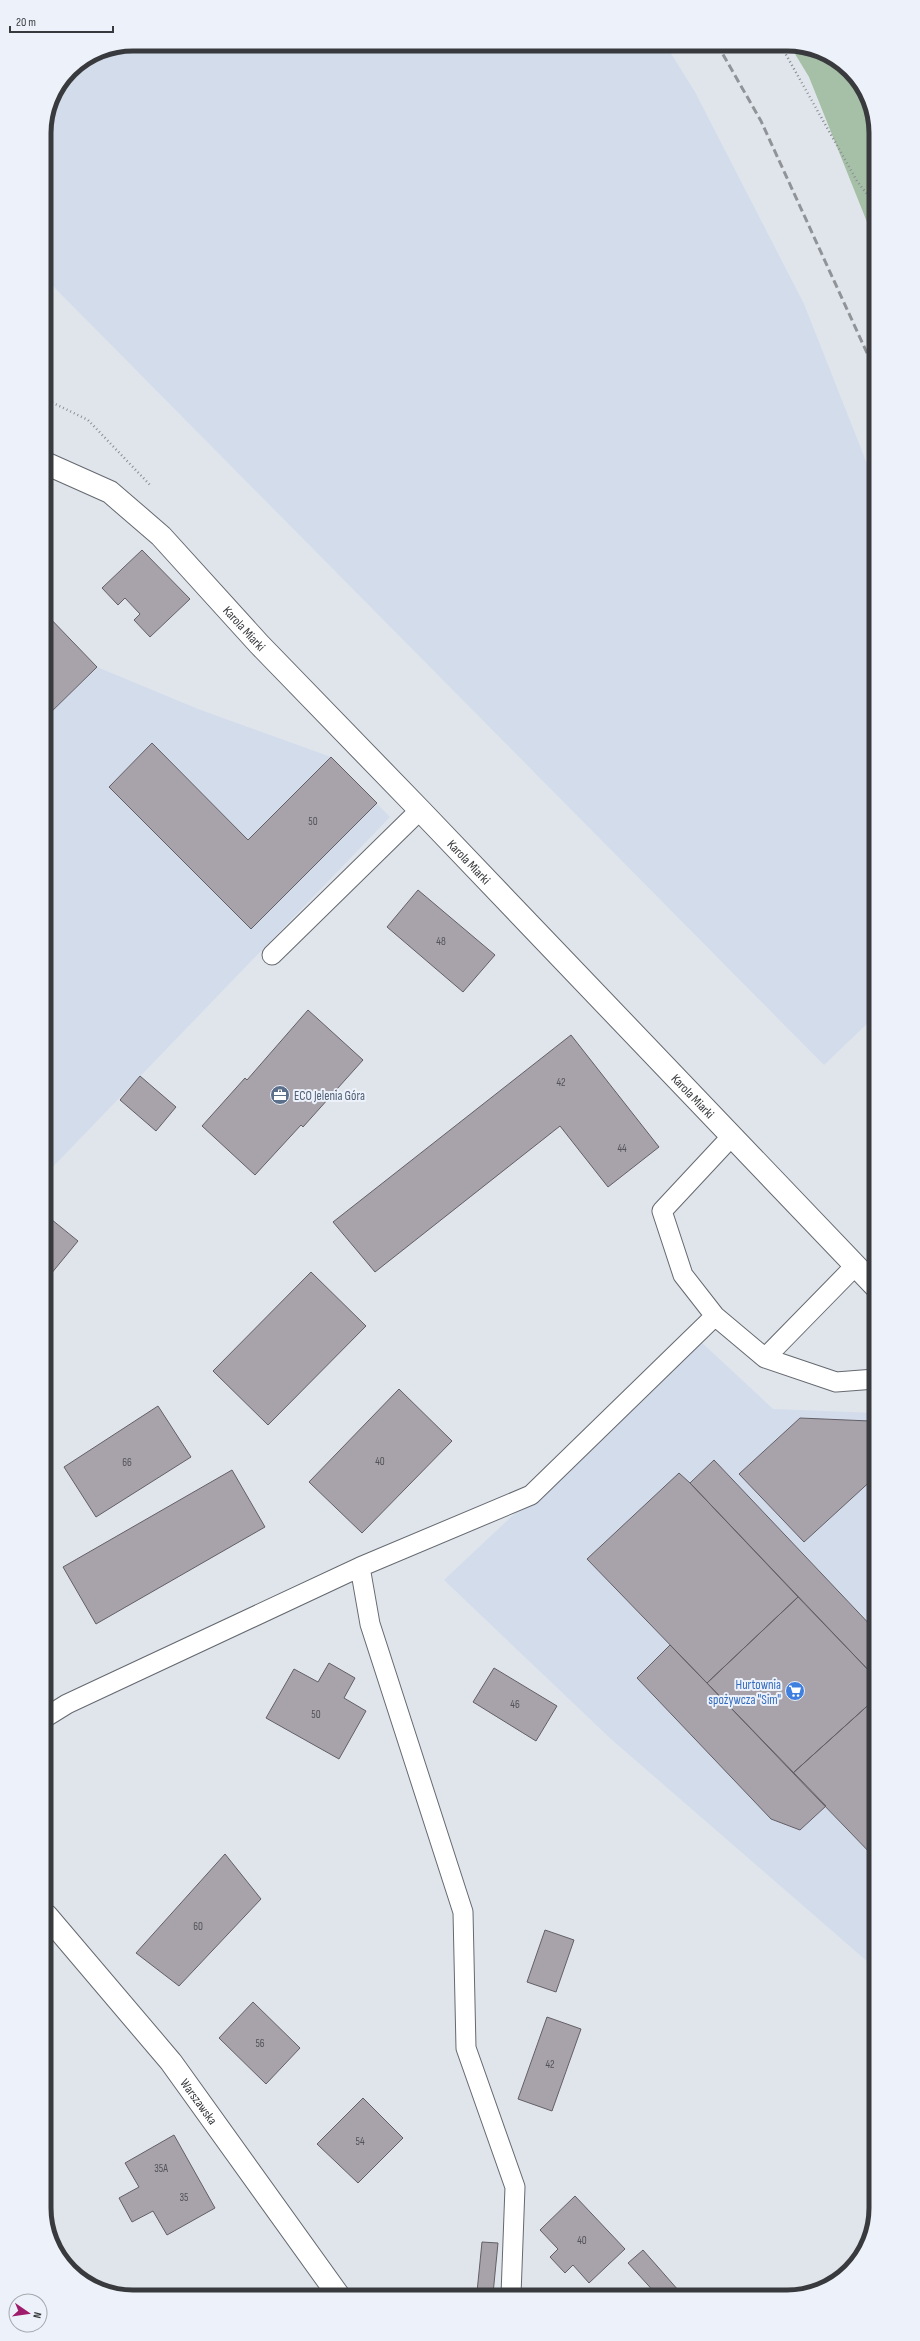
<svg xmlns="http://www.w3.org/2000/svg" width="920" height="2341" font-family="'Sofia Sans Condensed',sans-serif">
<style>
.built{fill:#d3dceb}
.green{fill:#a6c0a7}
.building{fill:#a8a3ab;stroke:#635f66}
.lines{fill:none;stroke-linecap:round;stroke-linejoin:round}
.lane-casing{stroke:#656970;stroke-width:21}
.street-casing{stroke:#656970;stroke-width:24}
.path{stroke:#898c91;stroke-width:2.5;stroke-dasharray:1 3;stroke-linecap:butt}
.lane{stroke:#fff;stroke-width:19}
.street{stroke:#fff;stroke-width:22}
.rail{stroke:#909499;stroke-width:3;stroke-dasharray:8 4;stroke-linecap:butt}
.labels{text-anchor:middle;stroke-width:4;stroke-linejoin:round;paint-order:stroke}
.number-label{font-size:11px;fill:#545458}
.street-label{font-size:13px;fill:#383a3d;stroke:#edf2fa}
.service-label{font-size:13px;fill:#4e5e75;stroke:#edf2fa;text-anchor:start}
.shop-label{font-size:13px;fill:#366cbe;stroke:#edf2fa;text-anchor:end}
.rim{fill:none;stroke:#383a3d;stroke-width:5}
</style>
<rect width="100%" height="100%" fill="#e0e5ec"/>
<path class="built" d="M133,44H665L695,92L804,304L873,479L874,1017L824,1065L44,277V127L51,99L70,70L99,51Z
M45,613L97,667L198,709L331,757L390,817L46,1174Z
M699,1340L773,1409L875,1413L876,1969L611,1739L444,1580Z"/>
<path class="green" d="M789,44L841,62L873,110V237L809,77Z"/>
<path class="building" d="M142,550L190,599L150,637L134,620L140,614L125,598L118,605L102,588Z
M45,613L97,667L45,718Z
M152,743L248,840L331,757L377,803L251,929L109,787Z
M418,890L495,955L463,992L387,927Z
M308,1010L363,1060L303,1127L301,1125L255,1175L202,1126L245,1078L247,1080Z
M571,1035L659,1147L608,1187L560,1126L375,1272L333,1222Z
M140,1076L176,1107L156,1131L120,1100Z
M46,1215L78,1241L46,1280Z
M311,1272L366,1326L268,1425L213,1371Z
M399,1389L452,1441L362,1533L309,1482Z
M158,1406L191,1457L96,1517L64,1467Z
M800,1418L870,1421L875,1427V1477L804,1542L739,1474Z
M714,1460L875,1630V1677L690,1483Z
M232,1470L265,1527L96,1624L63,1567Z
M679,1473L690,1483L798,1597L707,1683L587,1559Z
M798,1597L875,1677V1699L793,1773L707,1683Z
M670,1645L826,1806L800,1830L771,1819L637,1678Z
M329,1663L355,1678L344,1698L366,1711L339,1759L266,1718L294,1669L318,1682Z
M494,1668L557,1706L536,1741L473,1702Z
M875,1699V1858L793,1773Z
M225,1854L261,1899L179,1986L136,1953Z
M545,1930L574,1940L556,1992L527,1982Z
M253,2002L300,2048L266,2084L219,2038Z
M547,2017L581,2029L552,2111L518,2099Z
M363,2098L403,2138L358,2183L317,2144Z
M174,2135L215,2208L167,2235L153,2211L132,2222L119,2198L139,2187L125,2163Z
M575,2196L625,2249L589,2283L573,2265L565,2273L550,2257L558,2249L540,2230Z
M482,2242L498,2243L493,2294L477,2292Z
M643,2250L679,2291L675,2294L657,2295L628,2263Z"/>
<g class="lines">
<g class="lane-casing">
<path id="lane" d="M272,955L420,810
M731,1137L662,1211L683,1275L715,1316L765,1358
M855,1266L765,1358L836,1382L875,1379
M360,1567L370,1624L463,1912L466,2048L515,2187L511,2295
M46,1717L67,1704L360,1567L531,1495L715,1316"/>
</g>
<g class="street-casing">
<g id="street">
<path id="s1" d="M45,463L110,492L161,536L259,644L420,810L875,1286"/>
<path id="s2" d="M47,1916L171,2062L339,2296"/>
</g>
</g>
<path class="path" d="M780,44L857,181L873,202
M45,399L88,420L151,486"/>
<use href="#lane" class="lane"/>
<use href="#street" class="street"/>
<path class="rail" d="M717,44L761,121L867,353L873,372"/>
</g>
<defs>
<g id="office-disc" transform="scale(1)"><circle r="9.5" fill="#5c6f8a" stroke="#edf2fa"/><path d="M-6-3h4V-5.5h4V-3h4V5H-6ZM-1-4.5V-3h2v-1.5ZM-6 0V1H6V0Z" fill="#fff"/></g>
<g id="supermarket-disc" transform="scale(1)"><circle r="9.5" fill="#3f7fe0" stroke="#edf2fa"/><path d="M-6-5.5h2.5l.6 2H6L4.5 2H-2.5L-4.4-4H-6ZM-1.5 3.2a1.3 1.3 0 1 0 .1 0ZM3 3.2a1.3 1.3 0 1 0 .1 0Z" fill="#fff"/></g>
</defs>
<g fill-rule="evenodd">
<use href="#office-disc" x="280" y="1095"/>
<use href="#supermarket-disc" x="795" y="1691"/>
</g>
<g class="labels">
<g class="number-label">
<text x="313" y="825">50</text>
<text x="441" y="945">48</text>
<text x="561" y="1086">42</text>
<text x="622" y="1152">44</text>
<text x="380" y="1465">40</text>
<text x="127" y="1466">66</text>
<text x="515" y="1708">46</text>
<text x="316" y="1718">50</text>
<text x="198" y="1930">60</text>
<text x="260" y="2047">56</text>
<text x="550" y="2068">42</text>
<text x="360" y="2145">54</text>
<text x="161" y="2172">35A</text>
<text x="184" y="2201">35</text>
<text x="582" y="2244">40</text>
</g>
<g class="street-label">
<text dy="5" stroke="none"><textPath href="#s1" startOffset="263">Karola Miarki</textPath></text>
<text dy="5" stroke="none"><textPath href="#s1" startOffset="587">Karola Miarki</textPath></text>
<text dy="5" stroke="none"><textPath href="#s1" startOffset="911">Karola Miarki</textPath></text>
<text dy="5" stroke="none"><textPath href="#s2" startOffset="240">Warszawska</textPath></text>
</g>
<g class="service-label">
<text x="294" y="1100">ECO Jelenia Góra</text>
</g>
<g class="shop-label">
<text x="781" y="1689">Hurtownia<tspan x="781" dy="15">spożywcza "Sim"</tspan></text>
</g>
</g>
<path d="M0 0H920V2341H0ZM133 51H787A82 82 0 0 1 869 133V2208A82 82 0 0 1 787 2290H133A82 82 0 0 1 51 2208V133A82 82 0 0 1 133 51Z" fill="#edf2fa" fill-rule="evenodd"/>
<path class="rim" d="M133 51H787A82 82 0 0 1 869 133V2208A82 82 0 0 1 787 2290H133A82 82 0 0 1 51 2208V133A82 82 0 0 1 133 51Z"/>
<g transform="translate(28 2313) rotate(103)"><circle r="19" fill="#edf2fa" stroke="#a5a8ae"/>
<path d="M0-3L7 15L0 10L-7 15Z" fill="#9f1c6d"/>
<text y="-6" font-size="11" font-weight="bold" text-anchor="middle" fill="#383a3d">N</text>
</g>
<path d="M10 26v6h103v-6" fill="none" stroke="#383a3d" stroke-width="2"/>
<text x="16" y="26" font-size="12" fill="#383a3d" stroke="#edf2fa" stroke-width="3" paint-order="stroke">20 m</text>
</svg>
